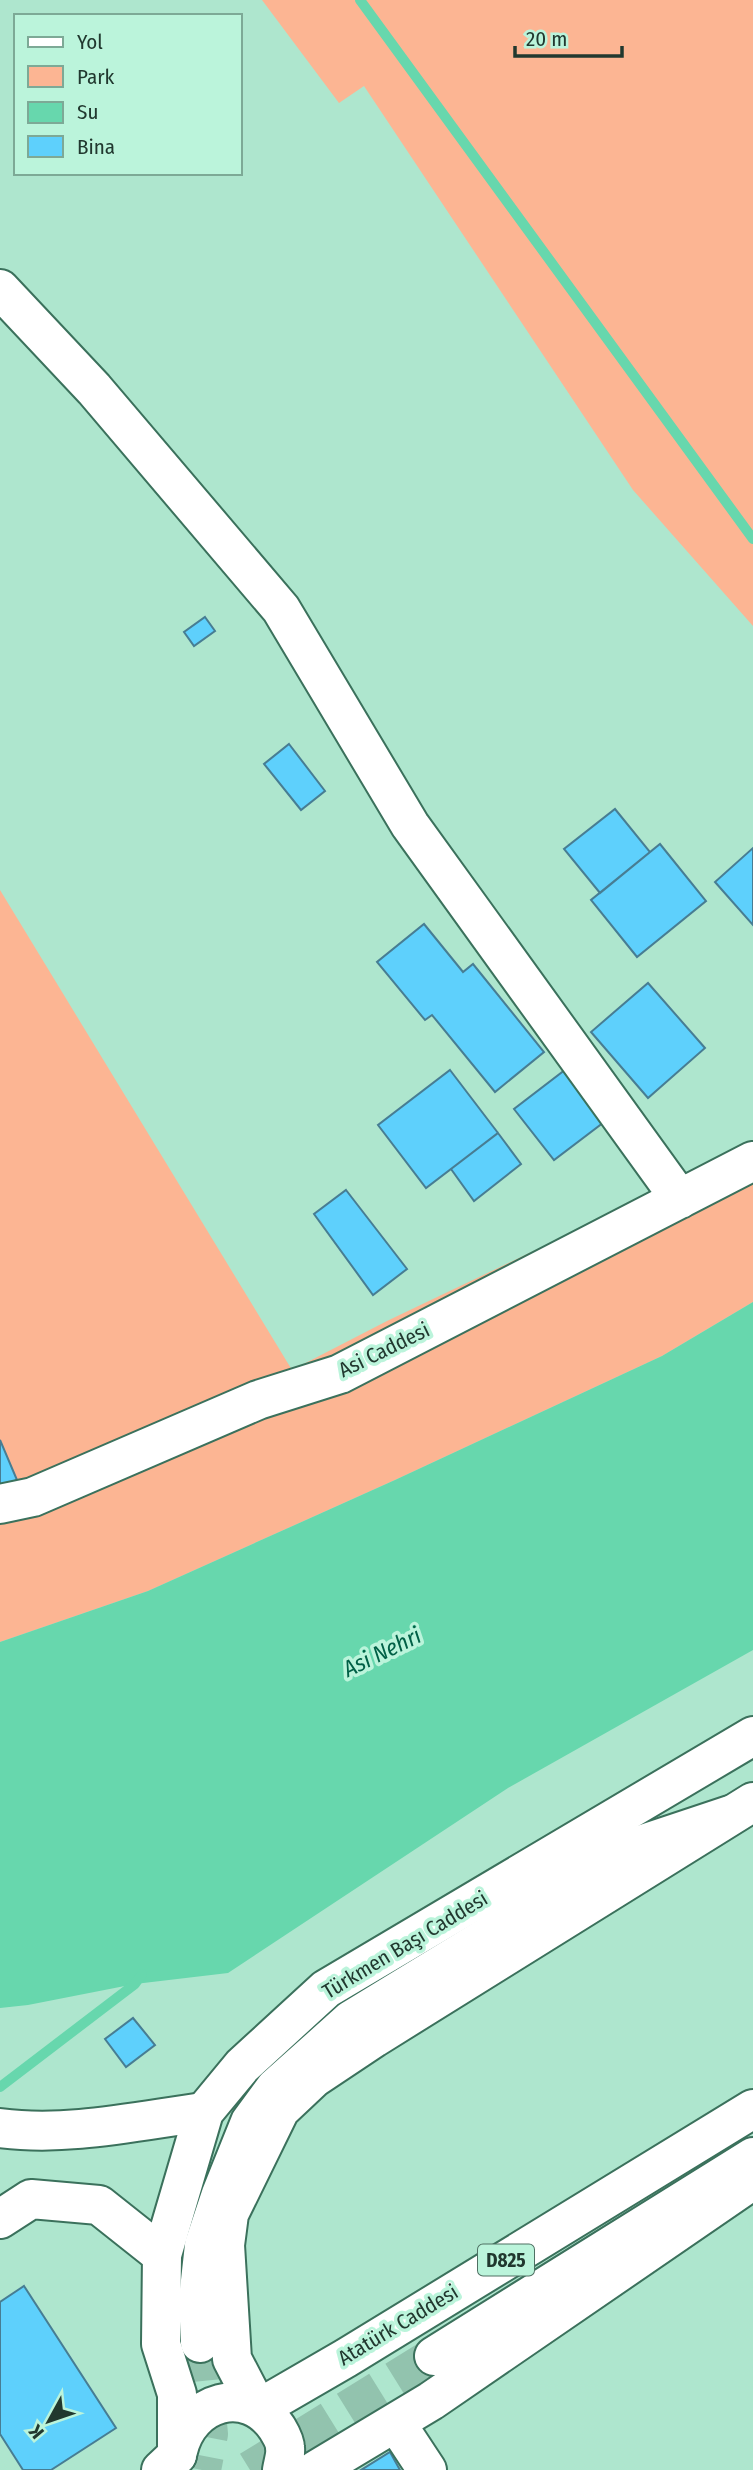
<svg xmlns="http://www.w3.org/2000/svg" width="753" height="2470" font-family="'Fira Sans Condensed',sans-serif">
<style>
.green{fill:#fcb593}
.water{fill:#67d7ad}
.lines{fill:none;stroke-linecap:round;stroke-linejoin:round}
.stream{stroke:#67d7ad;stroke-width:10}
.building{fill:#5ed0fc;stroke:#477d93;stroke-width:2}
.highway-tunnel{stroke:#92c3ae;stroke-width:38;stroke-dasharray:38 19;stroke-linecap:butt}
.minor-casing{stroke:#3b715c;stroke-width:42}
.major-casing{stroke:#3b715c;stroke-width:42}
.highway-casing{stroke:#3b715c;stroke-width:42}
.minor{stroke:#fff;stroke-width:38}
.major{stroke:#fff;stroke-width:38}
.highway{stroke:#fff;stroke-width:38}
.labels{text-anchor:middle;stroke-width:7;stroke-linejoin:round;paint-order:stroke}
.shield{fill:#bbf4db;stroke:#4f7063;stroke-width:2}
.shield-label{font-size:19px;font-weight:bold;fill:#21382f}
.street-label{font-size:21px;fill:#21382f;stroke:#bbf4db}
.water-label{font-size:23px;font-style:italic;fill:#006046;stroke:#bbf4db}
</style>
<rect width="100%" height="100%" fill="#aee6ce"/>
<path class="green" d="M262,0H753V626L633,490L364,86L339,103Z
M0,890L292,1370L387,1321L745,1150L753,1143V1302L662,1356L395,1480L148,1591L0,1642Z"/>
<path class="water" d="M753,1302V1650L508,1788L228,1973L135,1984L28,2005L0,2008V1642L148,1591L395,1480L662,1356Z"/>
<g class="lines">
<path class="stream" d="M360,0L753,539
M0,2087L135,1984L142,1974"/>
</g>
<path class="building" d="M205,617L215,631L194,646L184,632Z
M289,744L325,791L301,810L264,764Z
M615,809L650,852L600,893L564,849Z
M660,844L706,901L637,957L591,900Z
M753,848V925L715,882Z
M424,924L463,972L473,964L544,1052L495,1092L432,1015L425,1020L377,962Z
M648,983L705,1048L648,1098L591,1032Z
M574,1063L612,1116L554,1160L514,1109Z
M450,1070L498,1133L426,1188L378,1125Z
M498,1133L521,1164L474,1201L451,1169Z
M346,1190L407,1269L373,1295L314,1214Z
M0,1440L17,1480L0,1487Z
M133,2018L155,2045L126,2067L105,2039Z
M24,2286L116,2428L51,2470H23L0,2434V2302Z
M390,2452L400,2470H361Z"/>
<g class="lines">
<path class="highway-tunnel" d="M200,2343L209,2434L202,2470
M250,2470L434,2356"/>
<g class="minor-casing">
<path id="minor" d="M0,289L94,389L281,609L410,825L680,1199
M0,1504L33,1497L258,1400L340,1374L753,1161
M0,2128C67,2137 137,2121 204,2112
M0,2219L31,2199L99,2205L162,2255
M396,2423L427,2470"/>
</g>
<g class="major-casing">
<path id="major" d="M753,1802L374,2038L314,2078L280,2110L229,2214L225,2245L232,2359L258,2409L346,2358L753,2109
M178,2451C189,2401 247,2383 277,2428C280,2433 285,2441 285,2448C286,2455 283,2463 282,2470
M177,2455V2394L161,2344L162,2255L204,2112L242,2066L326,1989L753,1736
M316,2470L431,2401L753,2180"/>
</g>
<g class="highway-casing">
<path id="highway" d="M200,2343L198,2299L204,2245L221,2194L250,2122L275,2088L351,2020L634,1847L730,1815
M434,2356L753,2157
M161,2470L177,2455"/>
</g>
<use href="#minor" class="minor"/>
<use href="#major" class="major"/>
<use href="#highway" class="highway"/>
</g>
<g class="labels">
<rect class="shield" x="478" y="2244.5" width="56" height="31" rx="5"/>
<g class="shield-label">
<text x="506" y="2267">D825</text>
</g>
<g class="street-label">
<text transform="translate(384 1350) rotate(-26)" y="7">Asi Caddesi</text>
<text transform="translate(405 1945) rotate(-31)" y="7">Türkmen Başı Caddesi</text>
<text transform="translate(398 2325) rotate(-31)" y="7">Atatürk Caddesi</text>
</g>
<g class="water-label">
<text transform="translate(382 1652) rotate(-26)" y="8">Asi Nehri</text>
</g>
</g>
<rect x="14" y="14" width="228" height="161" fill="#bbf4db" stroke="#7da996" stroke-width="2"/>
<rect x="28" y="37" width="35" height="10" fill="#ffffff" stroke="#7da996" stroke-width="2"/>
<text x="77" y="49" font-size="21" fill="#21382f">Yol</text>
<rect x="28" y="66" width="35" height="21" fill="#fcb593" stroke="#7da996" stroke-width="2"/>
<text x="77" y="84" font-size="21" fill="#21382f">Park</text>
<rect x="28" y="102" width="35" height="21" fill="#67d7ad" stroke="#7da996" stroke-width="2"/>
<text x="77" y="119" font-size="21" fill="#21382f">Su</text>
<rect x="28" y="136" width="35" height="21" fill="#5ed0fc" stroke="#7da996" stroke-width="2"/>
<text x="77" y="154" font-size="21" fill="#21382f">Bina</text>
<g transform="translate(49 2421) rotate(230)" stroke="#bbf4db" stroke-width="5" paint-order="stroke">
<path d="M0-5L12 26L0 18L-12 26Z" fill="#21382f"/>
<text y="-10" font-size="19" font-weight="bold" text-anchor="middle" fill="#21382f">K</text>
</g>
<path d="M515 46v10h107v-10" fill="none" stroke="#21382f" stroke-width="3.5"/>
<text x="526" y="46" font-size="21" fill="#21382f" stroke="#bbf4db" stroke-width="5" paint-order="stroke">20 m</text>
</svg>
